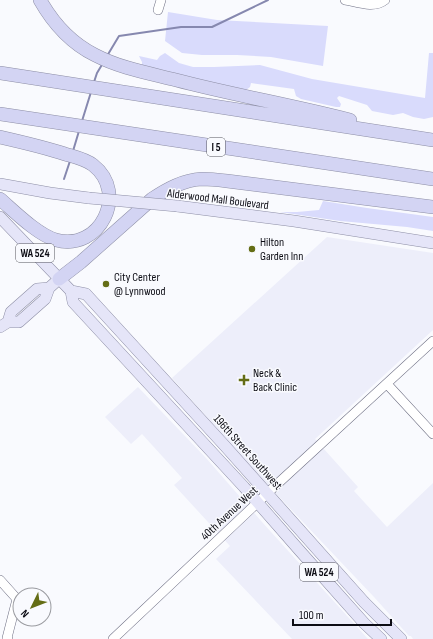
<svg xmlns="http://www.w3.org/2000/svg" width="433" height="639" font-family="'Sofia Sans Condensed',sans-serif">
<style>
.built{fill:#edeefa}
.green{fill:#d9dbfc}
.lines{fill:none;stroke-linecap:round;stroke-linejoin:round}
.stream{stroke:#8688af;stroke-width:2}
.minor-casing{stroke:#707185;stroke-width:10}
.major-casing{stroke:#8d8ea5;stroke-width:12}
.highway-casing{stroke:#8d8ea5;stroke-width:14}
.minor{stroke:#fff;stroke-width:9}
.major{stroke:#e5e5f8;stroke-width:11}
.highway{stroke:#d3d4f3;stroke-width:13}
.major-bridge-casing{stroke:#8d8ea5;stroke-width:12;stroke-linecap:butt}
.major-bridge{stroke:#e5e5f8;stroke-width:11}
.poi-dot{fill:#646d15;stroke:#f9fafe;stroke-width:1.5}
.labels{text-anchor:middle;stroke-width:3;stroke-linejoin:round;paint-order:stroke}
.shield{fill:#f9fafe;stroke:#53535a;stroke-width:1}
.shield-label{font-size:11px;font-weight:bold;fill:#0c0c14}
.street-label{font-size:12px;fill:#0c0c14;stroke:#f9fafe}
.poi-label{font-size:12px;fill:#0c0c14;stroke:#f9fafe;text-anchor:start}
</style>
<rect width="100%" height="100%" fill="#f9fafe"/>
<path class="built" d="M327,237L433,253V330L315,439L358,487L354,491L387,527L433,483V639H413L411,636H409L374,597L265,482L172,378Z
M138,387L206,458L262,522L368,639H292L216,559L230,546L174,485L182,478L142,434L131,444L105,417Z"/>
<path class="green" d="M168,12L217,20L328,26L323,66L271,57L237,55H202L182,53L165,41Z
M165,53L179,63L193,67H214L260,65L312,79L425,98L429,53H433V117L424,119L413,117L403,113L393,115L372,111L367,105L339,96L337,98L341,104L340,107H336L301,99L296,96L294,89L251,83L250,87L246,90L142,67V62L139,56L157,60L160,56Z
M323,201L367,208L433,217V231L407,227L340,221L280,212H297L319,210Z"/>
<g class="lines">
<path class="stream" d="M107,56L119,36L181,27H212L268,0
M94,82L97,73L103,63
M82,121L91,92
M73,151L79,131
M64,179L70,161"/>
<g class="minor-casing">
<path id="minor" d="M345,0C357,2 374,9 385,0
M158,10L161,0
M387,384L433,434
M0,580L17,599L7,638L8,639
M113,639L274,487L433,341"/>
</g>
<g class="major-casing">
<path id="major" d="M0,184L50,193L89,198
M177,206L294,221L433,243
M0,217L71,291L73,302L244,487L300,551L364,623L381,639
M71,291L86,294L225,446L364,602L401,639
M8,322L11,312L37,289L49,288
M0,327L8,322H19L45,299L49,288L59,279"/>
</g>
<g class="highway-casing">
<path id="highway" d="M40,0C53,23 71,43 95,55C120,68 148,73 176,80C233,95 292,105 350,120
M0,73L433,140
M0,114L433,179
M0,137C22,142 44,147 65,154C75,157 85,159 93,165C129,193 100,252 56,240C38,235 15,212 0,199
M59,279L81,262L152,199C167,189 183,180 202,179C210,179 219,180 227,181L433,207"/>
</g>
<use href="#minor" class="minor"/>
<use href="#major" class="major"/>
<use href="#highway" class="highway"/>
<g class="major-bridge-casing">
<path id="major-bridge" d="M89,198L177,206"/>
</g>
<use href="#major-bridge" class="major-bridge"/>
</g>
<g class="poi-dot">
<circle cx="252" cy="249" r="4"/>
<circle cx="106" cy="284" r="4"/>
<path d="M242 374h4v4h4v4h-4v4h-4v-4h-4v-4h4z"/>
</g>
<g class="labels">
<g class="shield">
<rect x="207" y="138" width="18" height="18" rx="3"/>
<rect x="16" y="244" width="38" height="18" rx="3"/>
<rect x="300" y="563" width="38" height="18" rx="3"/>
</g>
<g class="shield-label">
<text x="216" y="151">I 5</text>
<text x="35" y="257">WA 524</text>
<text x="319" y="576">WA 524</text>
</g>
<g class="street-label">
<text transform="translate(218 199) rotate(7)" y="4">Alderwood Mall Boulevard</text>
<text transform="translate(248 452) rotate(48)" y="4">196th Street Southwest</text>
<text transform="translate(229 513) rotate(-43)" y="4">40th Avenue West</text>
</g>
<g class="poi-label">
<text x="260" y="246">Hilton<tspan x="260" dy="14">Garden Inn</tspan></text>
<text x="114" y="281">City Center<tspan x="114" dy="14">@ Lynnwood</tspan></text>
<text x="253" y="377">Neck &amp;<tspan x="253" dy="14">Back Clinic</tspan></text>
</g>
</g>
<g transform="translate(32 607) rotate(227)"><circle r="19" fill="#f9fafe" stroke="#9a9ba0"/>
<path d="M0-3L7 15L0 10L-7 15Z" fill="#646d15"/>
<text y="-6" font-size="11" font-weight="bold" text-anchor="middle" fill="#0c0c14">N</text>
</g>
<path d="M293 619v6h98v-6" fill="none" stroke="#0c0c14" stroke-width="2"/>
<text x="299" y="619" font-size="12" fill="#0c0c14" stroke="#f9fafe" stroke-width="3" paint-order="stroke">100 m</text>
</svg>
